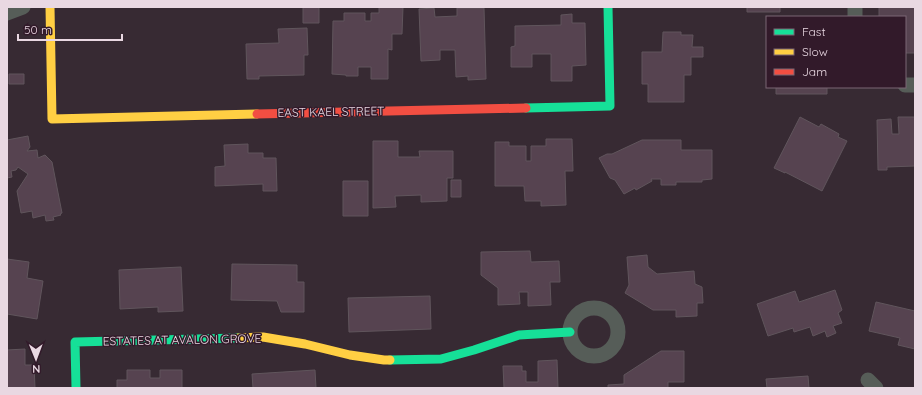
<svg xmlns="http://www.w3.org/2000/svg" width="922" height="395" font-family="Quicksand,sans-serif">
<style>
.building{fill:#564350;stroke:#60555c}
.lines{fill:none;stroke-linecap:round;stroke-linejoin:round}
.street{stroke:#565d58;stroke-width:15}
.fast{stroke:#16e098;stroke-width:9}
.slow{stroke:#ffcf43;stroke-width:9}
.jam{stroke:#f24e42;stroke-width:9}
.labels{text-anchor:middle;stroke-width:3;stroke-linejoin:round;paint-order:stroke}
.street-label{font-size:12px;fill:#e9d8e2;stroke:#321a2a}
</style>
<rect width="100%" height="100%" fill="#372a33"/>
<path class="building" d="M303,7H319V23H303Z
M379,7H403L402,34H392V50L388,49V79H371V67H358V76H346V75L332,74L333,21H344V13H365V21H371V13H379Z
M747,7H780V12H747Z
M879,7H915V53H905V17H879Z
M434,8L435,17L457,16V8H484L486,79L468,80V76L456,77L455,50H440V60L421,61L419,9Z
M572,14V23H585L586,65L572,66V81H551V54H532V67H511V47L515,46V26L561,25V15Z
M307,28L308,55H304V75L259,76V79H247L246,44L279,43L278,29Z
M663,32H681V35H693L692,47H703V57H691V75H684V102H648V84H642V52H662Z
M9,74H24V84H9Z
M776,87H827V94H776Z
M800,117L819,127L821,124L839,134L838,137L847,141L822,191L785,172V173L774,168Z
M898,117H915V166L887,167V170H878L877,120L891,119L892,134H899Z
M28,136L30,147L27,151L37,150L38,158L45,155L52,162L62,213L60,214L61,215L53,217L54,220L46,221L45,215L33,218L32,211L21,213L17,191L28,174L18,167L16,170L11,171L12,177L7,178V140Z
M546,139H572L573,171H565L566,205L541,206V201H525L524,186H495V142H509V146H526V161H531V146H546Z
M642,140H681V150H712V179L702,180V182H676V185H661V179H651L652,181L636,190L635,188L624,194L615,180L610,178L599,158L607,154H612Z
M373,141H398V157H420L419,151H453V178H447V201L421,202V195L395,196L396,207L373,208Z
M248,144V153H263V158H276L277,191H263V184L215,186V167L225,166L224,145Z
M451,180H461V197H451Z
M343,181H368V216H343Z
M530,251L531,262L559,261L560,282H550L551,305L528,306V292H519L520,304L498,305V288L481,275V252Z
M647,255L648,267L657,274L694,271L695,284L702,287L703,303H697V316L676,317V310H653L625,293L629,285L627,257Z
M7,259L29,262L27,278L43,281L37,319L7,314Z
M232,264L297,265V282H304V312H281L277,301L231,300Z
M181,267L183,311L158,312V307L120,309L119,270Z
M835,290L842,310L838,313L842,323L833,326L836,333L827,337L825,331L813,336L810,327L794,332L793,328L768,336L757,304L795,291L799,302Z
M430,296L431,329L349,332L348,298Z
M876,302L915,311V349L898,345L900,338L869,331Z
M25,349V365H34L35,388H7V350Z
M661,351H684V382H668V388H608V385L624,384V375Z
M557,360L558,388H504L503,366H522V371H526V382H538V361Z
M127,370H150V378H160V370H182V388H117V380H127Z
M315,370L316,388H253L252,374Z
M808,376L809,388H767L766,379Z"/>
<g class="lines">
<path class="street" d="M855,7V17
M7,13L23,7
M905,85H915
M570 332a24 24 0 1 1 48 0a24 24 0 1 1-48 0Z
M868,380L876,388"/>
<path class="fast" d="M526,108L610,106L608,7
M390,360L441,359L474,350L519,335L570,332
M76,388L75,342L238,338"/>
<path class="slow" d="M50,7L52,119L257,114
M238,338L263,337L305,344L350,355L384,360H390"/>
<path class="jam" d="M257,114L526,108"/>
</g>
<g class="labels">
<g class="street-label">
<text transform="translate(331 112) rotate(-1)" y="4">EAST KAEL STREET</text>
<text transform="translate(182 340) rotate(-1)" y="4">ESTATES AT AVALON GROVE</text>
</g>
</g>
<rect width="922" height="395" fill="none" stroke="#e9d8e2" stroke-width="16"/>
<rect x="766" y="16" width="140" height="72" fill="#321a2a" stroke="#7b6674"/>
<rect x="774" y="29" width="20" height="6" fill="#16e098" stroke="#7b6674"/>
<text x="802" y="36" font-size="12" fill="#e9d8e2">Fast</text>
<rect x="774" y="49" width="20" height="6" fill="#ffcf43" stroke="#7b6674"/>
<text x="802" y="56" font-size="12" fill="#e9d8e2">Slow</text>
<rect x="774" y="69" width="20" height="6" fill="#f24e42" stroke="#7b6674"/>
<text x="802" y="76" font-size="12" fill="#e9d8e2">Jam</text>
<g transform="translate(36 359) rotate(179)" stroke="#321a2a" stroke-width="3" paint-order="stroke">
<path d="M0-3L7 15L0 10L-7 15Z" fill="#e9d8e2"/>
<text y="-6" font-size="11" font-weight="bold" text-anchor="middle" fill="#e9d8e2">N</text>
</g>
<path d="M18 34v6h104v-6" fill="none" stroke="#e9d8e2" stroke-width="2"/>
<text x="24" y="34" font-size="12" fill="#e9d8e2" stroke="#321a2a" stroke-width="3" paint-order="stroke">50 m</text>
</svg>
